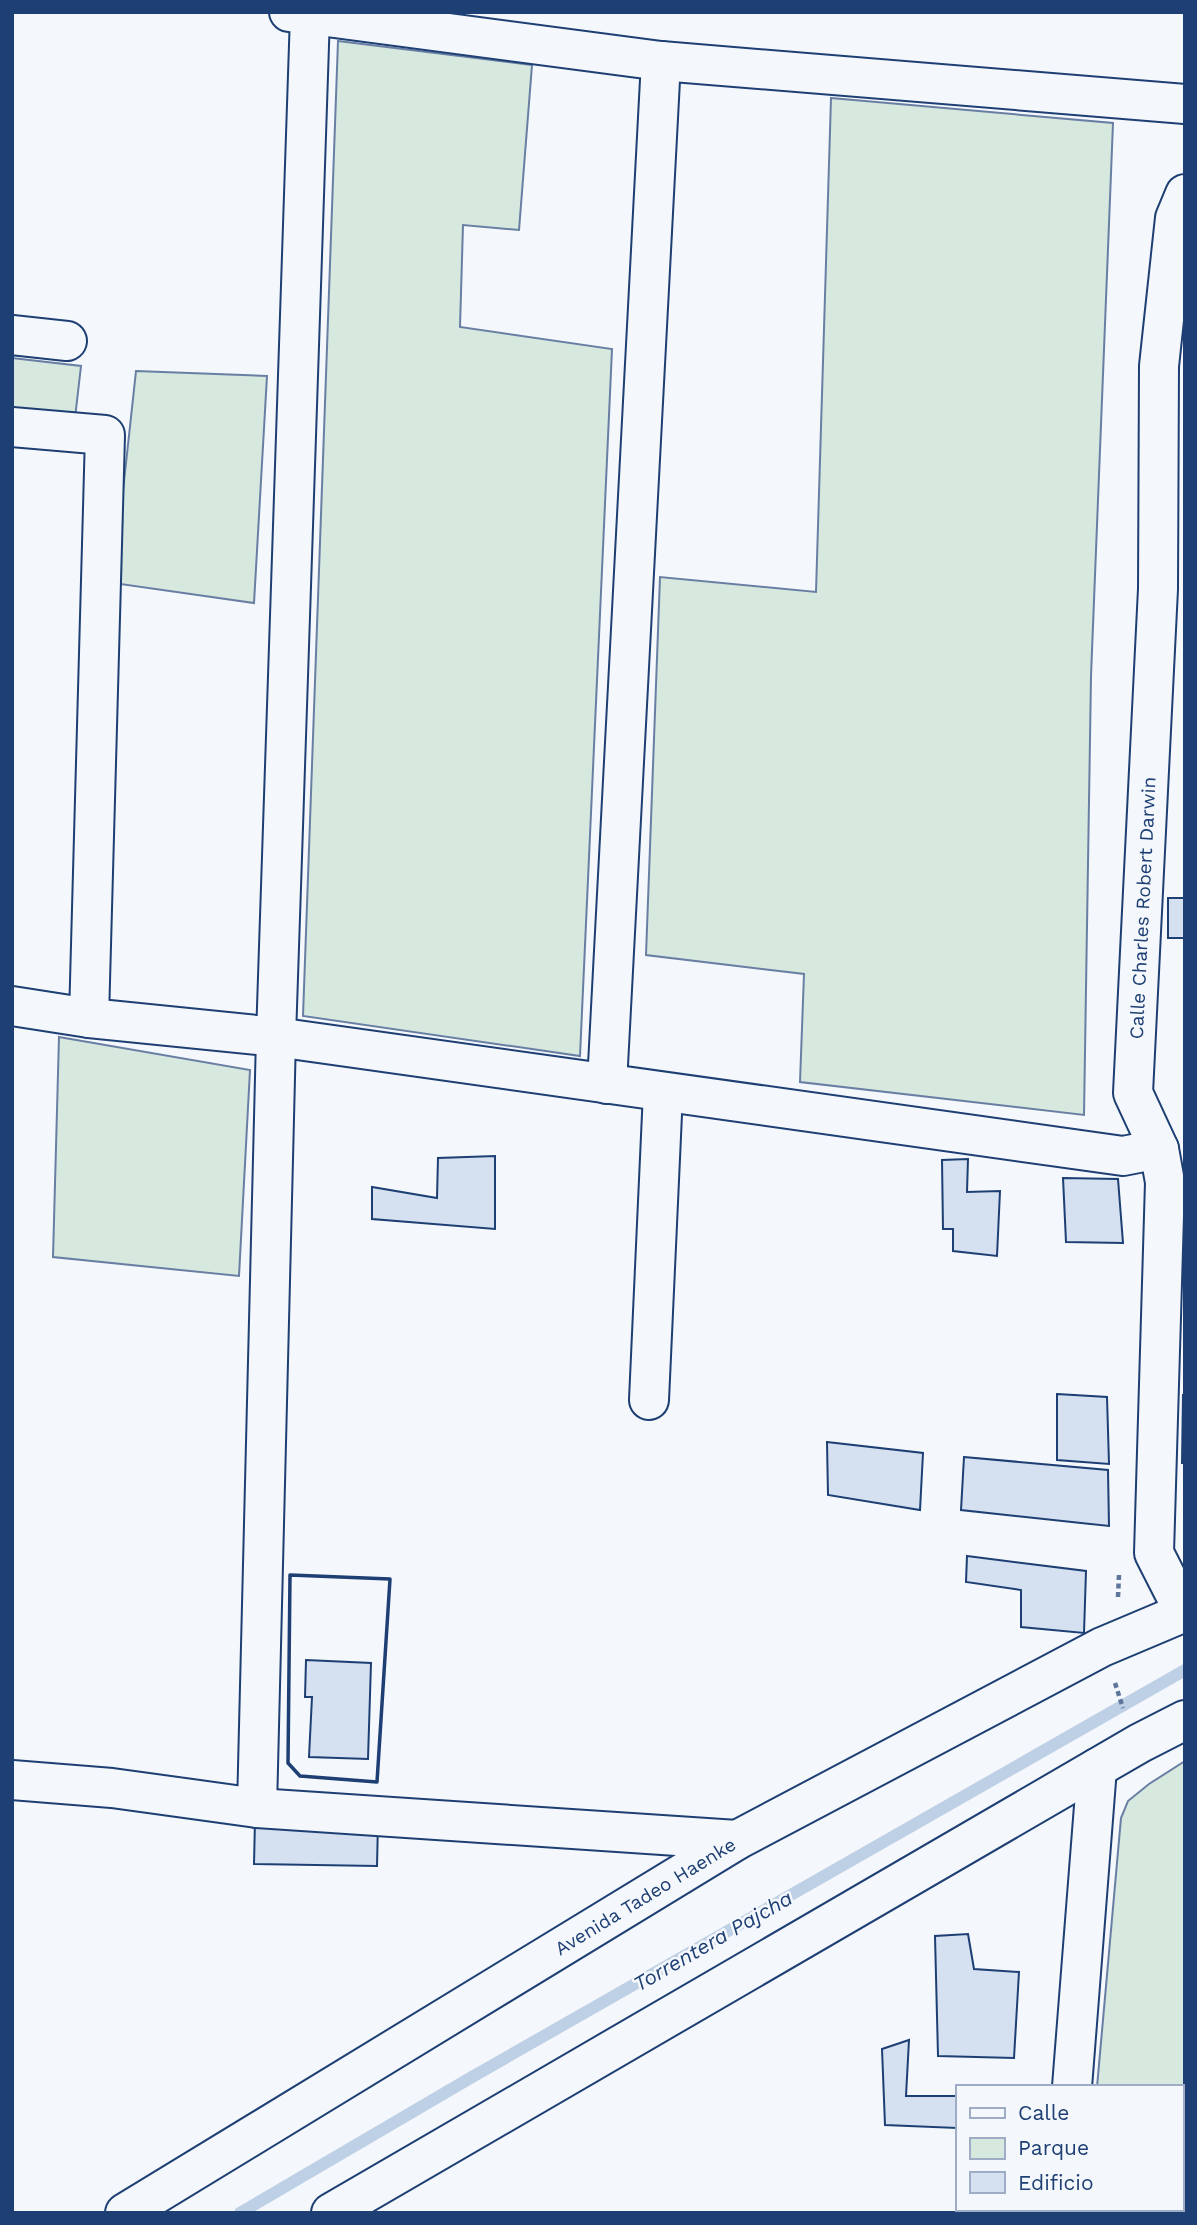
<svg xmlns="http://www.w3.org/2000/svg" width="1197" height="2225" font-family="'Work Sans',sans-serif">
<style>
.green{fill:#d7e8df;stroke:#687fa3;stroke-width:2}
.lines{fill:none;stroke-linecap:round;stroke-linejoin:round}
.stream{stroke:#bed0e5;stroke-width:12}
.building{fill:#d5e0f0;stroke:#1d3f73;stroke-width:2}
.minor-casing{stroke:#1d3f73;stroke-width:42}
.major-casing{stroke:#1d3f73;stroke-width:42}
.path{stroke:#5e769c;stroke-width:4.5;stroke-dasharray:5 3.5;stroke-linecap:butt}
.minor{stroke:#f4f7fb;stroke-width:38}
.major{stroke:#f4f7fb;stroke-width:38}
.wall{stroke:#1d3f73;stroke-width:3.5}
.labels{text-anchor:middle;stroke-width:5;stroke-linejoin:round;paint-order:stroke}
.street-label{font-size:19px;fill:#1d3f73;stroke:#f4f7fb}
.water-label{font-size:21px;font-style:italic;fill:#1d3f73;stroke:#f4f7fb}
</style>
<rect width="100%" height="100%" fill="#f4f7fb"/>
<path class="green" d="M338,41L532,65L519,230L463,225L460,327L612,349L580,1056L303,1016Z
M831,98L1113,123L1091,676L1084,1115L800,1082L804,974L646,955L660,577L816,592Z
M12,358L81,366L75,418L12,411Z
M136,371L267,376L254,603L113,583Z
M59,1037L250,1070L239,1276L53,1257Z
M1185,1761V2213H1086V2209H1181V2087H1097L1121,1818L1128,1801L1149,1784Z"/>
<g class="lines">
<path class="stream" d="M240,2213L472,2077L1185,1670"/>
</g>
<path class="building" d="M1168,898H1185V938H1168Z
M495,1156V1229L372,1219V1187L437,1198L438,1158Z
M968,1159L967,1192L1000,1191L997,1256L953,1251V1229H943L942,1160Z
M1063,1178L1118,1179L1123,1243L1066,1242Z
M1057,1394L1107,1397L1109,1464L1057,1460Z
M1183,1394L1185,1463H1182Z
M827,1442L923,1453L920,1510L828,1495Z
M964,1457L1108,1470L1109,1526L961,1510Z
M967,1556L1086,1571L1084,1633L1021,1627V1590L966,1582Z
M306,1660L371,1663L368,1759L309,1757L312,1697H305Z
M255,1820L378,1822L377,1866L254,1864Z
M968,1934L974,1969L1019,1972L1014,2058L938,2056L935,1936Z
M909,2040L906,2096H957V2128L885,2125L882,2049Z"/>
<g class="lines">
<g class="minor-casing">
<g id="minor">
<path d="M289,12L661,61L1185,104"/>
<path d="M12,335L67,341"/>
<path d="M12,427L105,435L89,1018"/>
<path d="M12,1006L89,1018L276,1037L1123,1156L1159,1149"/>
<path d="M607,1084L661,61"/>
<path d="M649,1400L663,1092"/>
<path id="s1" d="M1184,1612L1154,1553L1165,1182L1159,1149L1133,1093L1158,589L1159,366L1175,218L1185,194"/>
<path d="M12,1780L112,1788L257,1808L737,1840"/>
<path d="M257,1808L276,1037L310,15"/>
<path d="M1072,2087L1097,1768"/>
<path d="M1063,2213V2209"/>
</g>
</g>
<g class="major-casing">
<g id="major">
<path id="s2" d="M125,2213L737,1840L1102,1647L1185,1612"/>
<path d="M331,2213L1140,1743L1185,1720"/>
</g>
</g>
<path class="path" d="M1118,1597L1119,1575
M1115,1683L1123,1708"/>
<use href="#minor" class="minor"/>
<use href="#major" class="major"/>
<path class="wall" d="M290,1575L390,1579L377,1782L300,1776L288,1763Z"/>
</g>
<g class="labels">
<g class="street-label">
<text dy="7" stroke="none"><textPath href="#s1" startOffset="718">Calle Charles Robert Darwin</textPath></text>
<text dy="7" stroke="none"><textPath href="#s2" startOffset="609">Avenida Tadeo Haenke</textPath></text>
</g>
<g class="water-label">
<text transform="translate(713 1941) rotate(-30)" y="7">Torrentera Pajcha</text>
</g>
</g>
<rect width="1197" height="2225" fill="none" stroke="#1d3f73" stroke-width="28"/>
<rect x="956" y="2085" width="228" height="126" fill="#f4f7fb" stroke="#9eadc5" stroke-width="2"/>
<rect x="970" y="2108" width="35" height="10" fill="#f4f7fb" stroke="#9eadc5" stroke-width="2"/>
<text x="1018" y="2120" font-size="21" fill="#1d3f73">Calle</text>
<rect x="970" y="2138" width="35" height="21" fill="#d7e8df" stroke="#9eadc5" stroke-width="2"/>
<text x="1018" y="2155" font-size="21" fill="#1d3f73">Parque</text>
<rect x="970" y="2172" width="35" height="21" fill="#d5e0f0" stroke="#9eadc5" stroke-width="2"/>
<text x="1018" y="2190" font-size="21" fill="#1d3f73">Edificio</text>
</svg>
